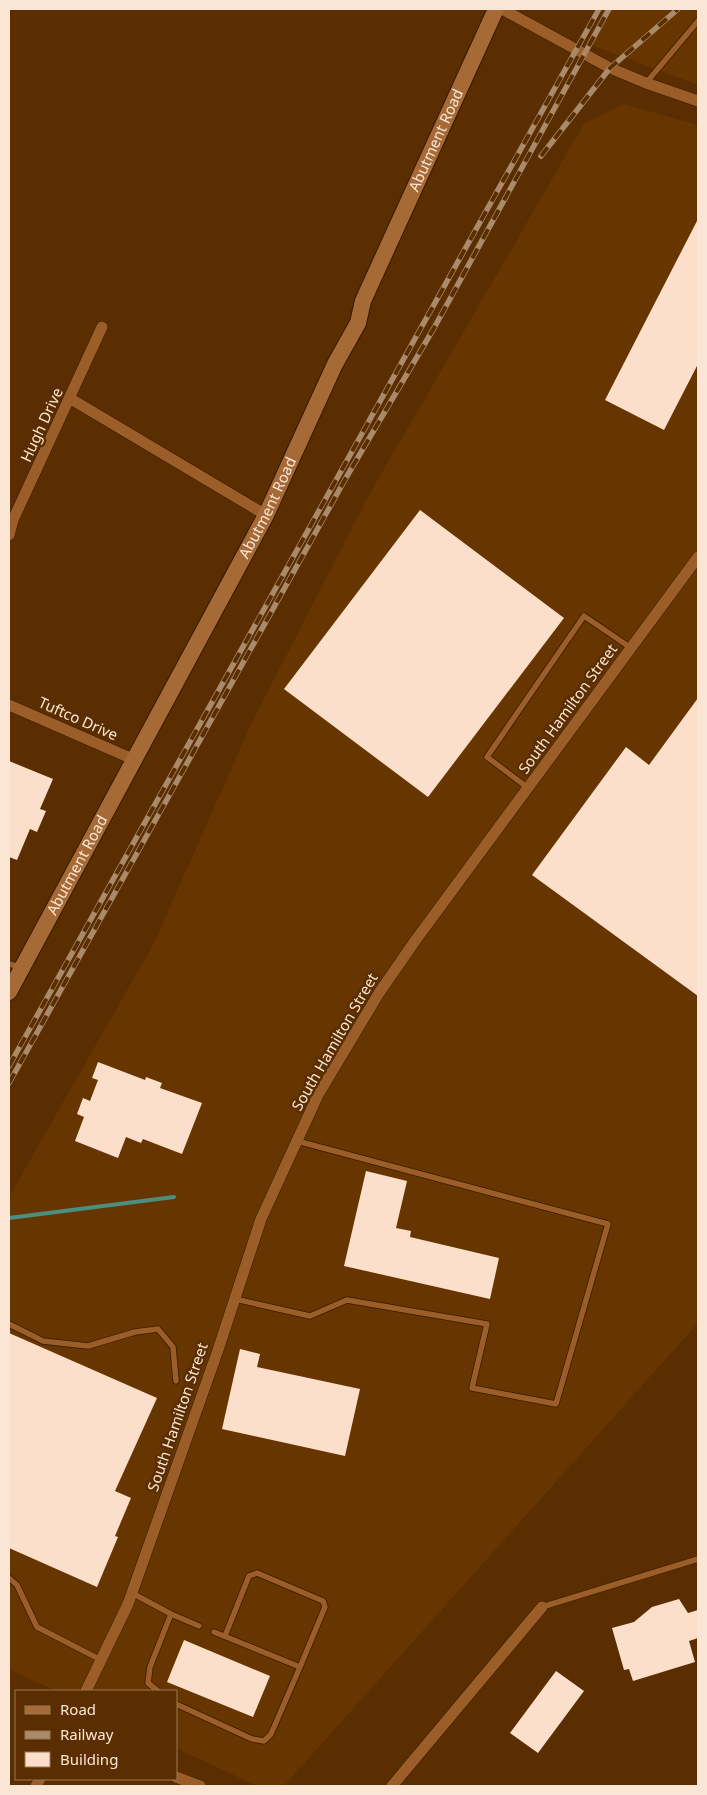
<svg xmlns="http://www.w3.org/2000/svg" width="707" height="1795" font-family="'Noto Sans',sans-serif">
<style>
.built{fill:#673500}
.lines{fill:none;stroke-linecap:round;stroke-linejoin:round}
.stream{stroke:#4c8f80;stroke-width:4}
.building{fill:#fcdfca}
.lane-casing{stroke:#371900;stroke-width:7}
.street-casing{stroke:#371900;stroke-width:12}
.secondary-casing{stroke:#371900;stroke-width:18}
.lane{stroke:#9b5e28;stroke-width:5.5}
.street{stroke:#9b5e28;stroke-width:11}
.secondary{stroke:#a66a36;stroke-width:16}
.rail-casing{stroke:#aa8a6b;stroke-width:5.5}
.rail{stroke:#5a2e00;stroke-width:4;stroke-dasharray:11;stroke-linecap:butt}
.labels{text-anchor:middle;stroke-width:5;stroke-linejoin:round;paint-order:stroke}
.street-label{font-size:15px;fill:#fbe6d6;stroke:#5a2e00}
</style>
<rect width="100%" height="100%" fill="#5a2e00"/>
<path class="built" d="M605,9H698V85L586,43Z
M624,104L698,125V1323L284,1786H257L176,1748V1691H56L9,1669V1197L153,945L253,720L369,495L584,124Z"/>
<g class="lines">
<path class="stream" d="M9,1218L174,1197"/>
</g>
<path class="building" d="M698,219V364L664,430L605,400Z
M420,510L564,618L428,797L284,689Z
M698,698V996L532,875L626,747L649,765Z
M9,761L53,779L40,809L46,811L37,832L30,829L17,860L9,857Z
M98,1062L145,1080L146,1077L162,1083L160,1088L202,1103L182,1154L143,1139L141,1143L126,1137L118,1158L75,1141L84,1117L77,1114L83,1098L90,1101L98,1080L92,1078Z
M366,1171L407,1181L396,1228L411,1231L410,1237L499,1258L490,1299L344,1266Z
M9,1333L157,1398L115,1491L131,1498L115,1536L118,1537L97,1587L9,1548Z
M240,1349L260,1354L257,1367L360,1389L345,1456L222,1429Z
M679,1599L688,1613L698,1610V1638L689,1641L695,1662L633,1681L629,1669L624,1670L612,1628L634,1622L652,1607Z
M184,1640L270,1676L253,1717L167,1682Z
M556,1671L584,1691L538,1753L510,1733Z"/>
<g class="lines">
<g class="lane-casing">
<path id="lane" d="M646,83L698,21
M528,788L487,757L584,616L631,648
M9,964L21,967
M235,1299L310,1316L347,1300L487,1324L472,1388L556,1404L608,1224L297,1141
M9,1324L43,1341L88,1346L135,1332L158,1329L173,1347L176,1381
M9,1578L17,1585L37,1627L101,1660
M132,1593L171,1614
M542,1607L698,1559
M225,1636L249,1576L257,1573L323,1601L325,1607L300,1667
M158,1691L148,1683L150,1667L171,1614L199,1626
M176,1704L252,1739L264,1741L271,1734L300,1667L214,1632"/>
</g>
<g class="street-casing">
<path id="street" d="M502,9L610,68L646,83L698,101
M71,399L266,515
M9,535L13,520L102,327
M9,705L135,760
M86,1691L128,1604L218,1350L261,1219L318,1095L379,993L415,941L698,557
M176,1777L200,1786
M36,1786L40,1779
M392,1786L542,1607"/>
</g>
<g class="secondary-casing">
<g id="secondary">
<path id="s1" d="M9,992L266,515L335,364L358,323L363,301L496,9"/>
</g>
</g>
<use href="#lane" class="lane"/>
<use href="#street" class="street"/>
<use href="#secondary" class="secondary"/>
<g class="rail-casing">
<path id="rail" d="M541,156L610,68L678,9
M9,1066L599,9
M9,1083L347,476L434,328L609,9"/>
</g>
<use href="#rail" class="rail"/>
</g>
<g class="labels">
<g class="street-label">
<text dy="5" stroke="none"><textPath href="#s1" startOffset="954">Abutment Road</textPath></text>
<text transform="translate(42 425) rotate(-65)" y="5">Hugh Drive</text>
<text dy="5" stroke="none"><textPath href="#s1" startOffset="549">Abutment Road</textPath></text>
<text transform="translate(568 709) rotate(-54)" y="5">South Hamilton Street</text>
<text transform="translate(78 719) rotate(24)" y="5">Tuftco Drive</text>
<text dy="5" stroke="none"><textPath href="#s1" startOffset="144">Abutment Road</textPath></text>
<text transform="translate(335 1042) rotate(-60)" y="5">South Hamilton Street</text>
<text transform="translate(178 1417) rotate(-71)" y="5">South Hamilton Street</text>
</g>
</g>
<rect width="707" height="1795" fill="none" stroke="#fbe6d6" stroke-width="20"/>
<rect x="15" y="1690" width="162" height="90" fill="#5a2e00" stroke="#9a7856"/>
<rect x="25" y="1706" width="25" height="8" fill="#a66a36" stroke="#9a7856"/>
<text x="60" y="1715" font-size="15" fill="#fbe6d6">Road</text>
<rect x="25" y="1731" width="25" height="8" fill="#aa8a6b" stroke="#9a7856"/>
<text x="60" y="1740" font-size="15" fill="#fbe6d6">Railway</text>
<rect x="25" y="1752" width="25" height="15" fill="#fcdfca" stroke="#9a7856"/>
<text x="60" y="1765" font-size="15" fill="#fbe6d6">Building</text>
</svg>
